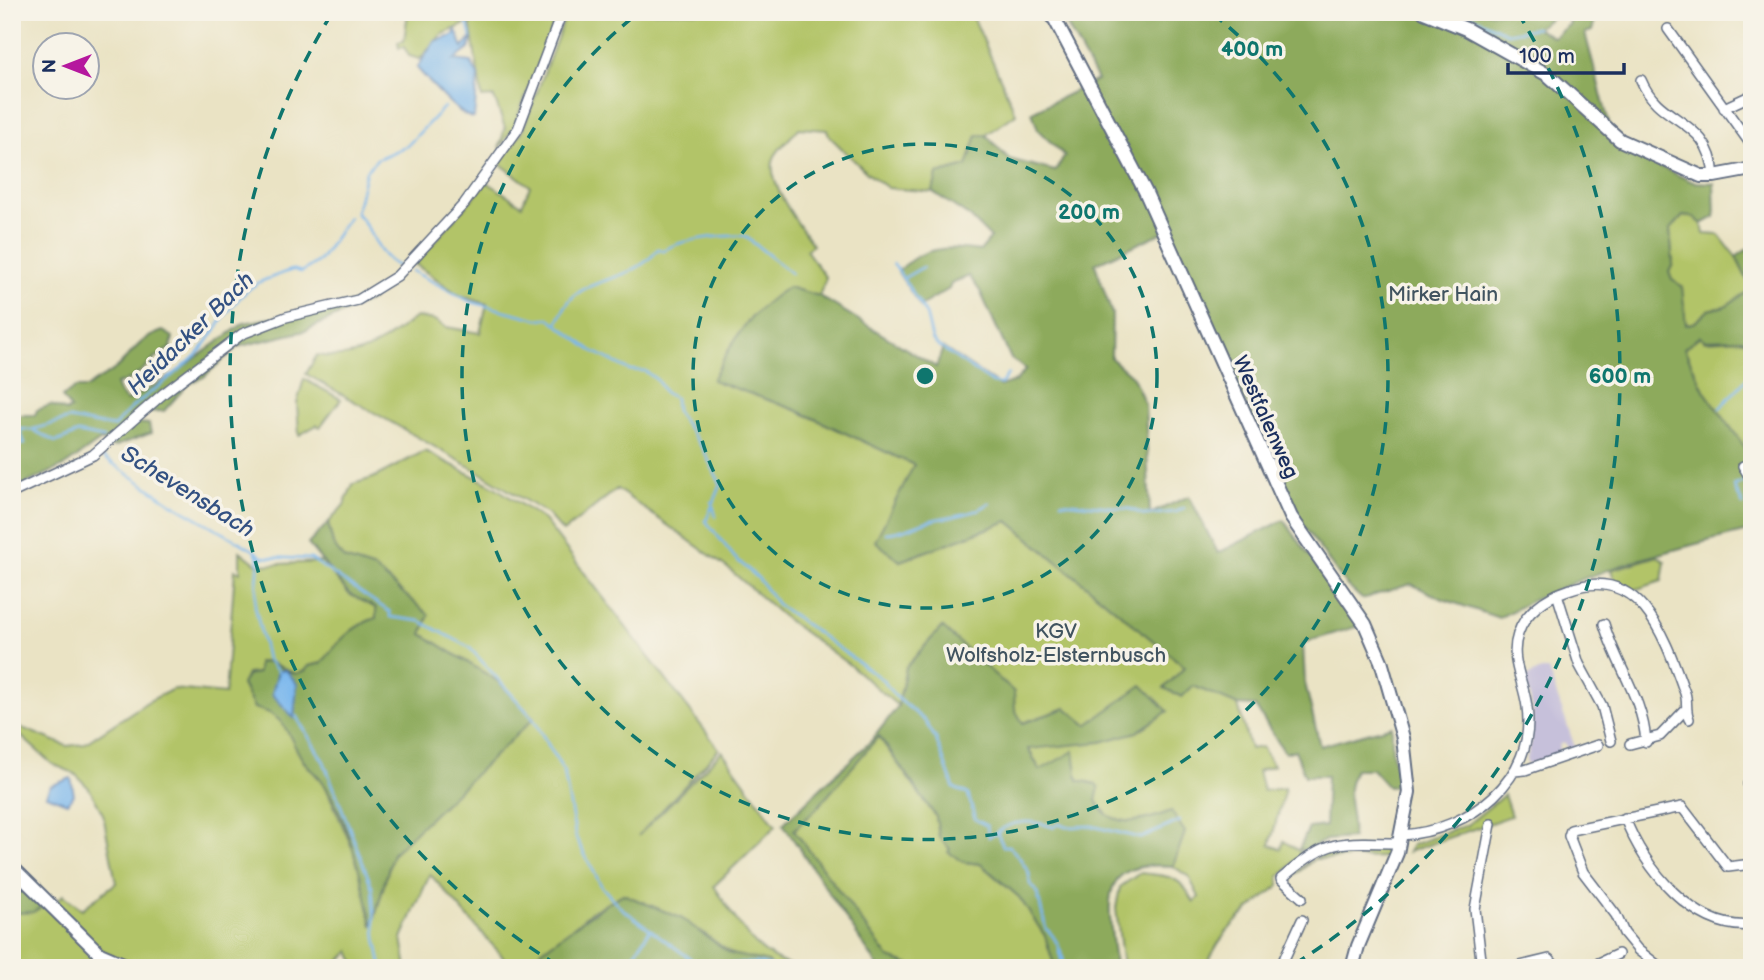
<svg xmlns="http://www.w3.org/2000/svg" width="1764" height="980" font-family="'Balsamiq Sans',sans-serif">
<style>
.industrial{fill:#c6c0da}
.green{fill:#b2c467;stroke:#667a62;stroke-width:2}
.forest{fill:#8daa5c;stroke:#546c5d;stroke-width:2}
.water{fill:#7ab7ed;stroke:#4a73a6;stroke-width:2}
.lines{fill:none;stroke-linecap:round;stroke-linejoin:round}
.stream{stroke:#7ab7ed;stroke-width:2.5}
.street-casing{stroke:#636e82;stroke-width:12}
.secondary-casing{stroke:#636e82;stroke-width:16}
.street{stroke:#fff;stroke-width:9}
.secondary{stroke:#fff;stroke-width:12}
.ring{fill:none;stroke:#0f766e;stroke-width:3.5;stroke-dasharray:12 9}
.labels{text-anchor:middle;stroke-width:7;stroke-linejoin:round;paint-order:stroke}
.park-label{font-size:21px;fill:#415460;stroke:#f7f3e8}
.street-label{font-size:21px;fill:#1b2f5e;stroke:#f7f3e8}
.water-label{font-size:23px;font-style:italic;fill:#335182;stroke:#f7f3e8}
.centre{fill:#0f766e;stroke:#f7f3e8;stroke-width:3.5}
.ring-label{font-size:21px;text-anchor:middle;font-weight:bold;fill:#0f766e;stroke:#f7f3e8;stroke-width:7;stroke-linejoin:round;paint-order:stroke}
</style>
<rect width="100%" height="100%" fill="#f7f3e8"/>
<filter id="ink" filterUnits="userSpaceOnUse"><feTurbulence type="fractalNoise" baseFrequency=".0143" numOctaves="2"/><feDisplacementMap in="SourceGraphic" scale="14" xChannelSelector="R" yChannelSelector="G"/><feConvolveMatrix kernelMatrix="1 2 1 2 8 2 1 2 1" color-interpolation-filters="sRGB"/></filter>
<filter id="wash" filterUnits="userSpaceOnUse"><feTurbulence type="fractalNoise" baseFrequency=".00686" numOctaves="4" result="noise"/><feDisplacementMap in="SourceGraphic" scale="28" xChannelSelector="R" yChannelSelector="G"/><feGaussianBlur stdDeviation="1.57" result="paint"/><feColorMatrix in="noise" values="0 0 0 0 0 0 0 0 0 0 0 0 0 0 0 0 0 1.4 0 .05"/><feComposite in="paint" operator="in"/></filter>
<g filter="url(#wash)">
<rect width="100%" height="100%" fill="#eae3c4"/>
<path class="industrial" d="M1541,670H1548L1576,750L1569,749L1564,742L1560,744L1558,755L1529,764L1526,761L1532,739L1533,710L1525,678Z"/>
<path class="green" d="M408,12H558L514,127L499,148L505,128L494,97L482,98L470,22L441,35L420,59L409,56L404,47L399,48L398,42L404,41Z
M567,12H971L1016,114L986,135H977L967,166L937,174L933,192L888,188L867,173L830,137L827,130L799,128C792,137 778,148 774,158C765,181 800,227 813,245L806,250L826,278L819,296L788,287C754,309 735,347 713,380L796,410L914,465L900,561L1008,521L1185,667L1165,687L1193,685L1238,705L1250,749L1262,747L1273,766L1258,771L1263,791L1285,788L1270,845L1281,849L1284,841L1303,854L1279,877V886C1247,910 1220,930 1206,968H1123L1116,908L1120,887L1140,873C1169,876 1181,875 1194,903L1199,897L1189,877L1173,866L1185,832L1151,819L1138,823L1110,818L1096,801V784L1040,770L1028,748L1101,742L1113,738L1087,725L1066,708L1022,723L1015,710L942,627L906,667L898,706L851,666L786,619L729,569L617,489L563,532L547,514L479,472L306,374L317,355C360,363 385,340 416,317L434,320L446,327L480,333L487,304L459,295L415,264L487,182L522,205L530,186L499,163L522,132Z
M1683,216L1694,217L1702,224L1704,234L1719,235L1736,257L1752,289L1725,306L1709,310L1695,322L1686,325L1681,286L1672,280L1669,272L1673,264L1670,230Z
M1700,336L1705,341L1742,339L1752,345V457L1705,392L1684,348Z
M304,379L341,399L320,427L317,425L299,435L297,403Z
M425,451L495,487L544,520L719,749L638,836L722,751L776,826L714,886C739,923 753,957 799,968H771V965L735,956L702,932L623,894L591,912L558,941L518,968H497L504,958L430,874L402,938L407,968H357L350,951L333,968H154L121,961L100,949L49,901H57L63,895L82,909L116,883L103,814L89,788L74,773L52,764L12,728V724L67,746L84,744L147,702L173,689L225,694L235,570L240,572V551L258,565L322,562L349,594L376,608V618C351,626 338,642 322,663L309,666L305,671L296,674L269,662H258V673L247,674L242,685L254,708L270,711L284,724L303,761L325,785L361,868L373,925L393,853L533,718L499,682L421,633L375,569L344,559L333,544L328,523L344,505L353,484L373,478Z
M1658,556L1665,562L1662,581L1634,590L1615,582L1611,570Z
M878,736L936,817L939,837L964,862L980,864L1019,897L1045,936L1055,968H918L889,958L794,830L818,807Z
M1504,795L1511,816L1408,852L1412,845L1467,825Z
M1386,846L1391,850L1388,857L1314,859L1289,880C1319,846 1344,848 1386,846Z
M44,905L97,959L115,968H12V913L33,912Z"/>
<path class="forest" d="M1082,12H1559L1537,28L1553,37L1570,24L1565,12H1597L1592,31L1585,33L1615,146L1693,182L1714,183L1715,217L1702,224L1694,217L1683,216L1670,230L1673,264L1669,272L1672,280L1682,286L1686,325L1695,322L1709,310L1725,306L1752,289L1736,257L1752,246V344L1742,339L1704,340L1700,336L1684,348L1705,392L1752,457V530C1665,551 1576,574 1499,618L1443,599L1411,584L1362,599L1345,584L1296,515L1167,230L1095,264L1112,314L1111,358L1133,377L1145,404L1150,514L1189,496L1218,553L1284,520L1359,626L1303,643L1305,683L1320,746L1392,726V750L1399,786L1388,787L1372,769H1355C1341,800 1355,807 1352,838L1326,840L1306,851L1299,849L1309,828L1325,826L1327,776H1305L1295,750L1285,753L1255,706L1238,705L1193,686L1182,697L1164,688L1185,667L1008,521L900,561L875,541L914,465L796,410L712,380C734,339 748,312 788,287L819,296L936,367L943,348L1000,386L1016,381L1026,369L1011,359L980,291L969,276L951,284L949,289L920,306L898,272C921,246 948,246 980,251L991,238L970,217L933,192L937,174L967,166L977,135H986L1009,159L1055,171L1065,156L1038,130L1032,112L1097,80L1064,20Z
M373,299L305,331L237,347L204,377L188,384L164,411L144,412L137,423L149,424L151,433L114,447L101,440L66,465L12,490V419L19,415H35L37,410L51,405L66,411L71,409L62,397L75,388H87C96,379 105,377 115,369C136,352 134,341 163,331L173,337L171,348C150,358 140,380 116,384L120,394L127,401L171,376L244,323Z
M328,523L333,544L344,559L375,569L429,615L422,634L499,682L534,718L393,853L372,926C363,882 349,822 324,784C319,774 308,768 303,760C286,735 288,715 254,708L242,684L248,675L258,673V663L269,662L295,674L305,671L309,666L322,663C338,642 351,626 376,618V608L349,594L308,544Z
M942,627L1014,692L1015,710L1023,723L1066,708L1087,725L1142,685L1168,711L1137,732L1101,742L1028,749L1040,770L1074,751L1078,780L1096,784L1099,788L1096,801C1113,832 1145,821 1171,811L1185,832L1173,866C1090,859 1111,909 1115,968H1055L1045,936L1019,897L981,864L964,862L948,852L950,849L939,837L936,817L879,736L818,807L794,830L889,958L918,968H879L783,824L871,741L898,706L906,667Z
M12,871L44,905L33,912L12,913Z
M623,894L681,918L731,954L769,962L771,968H518C553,943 586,915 623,894Z"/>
<path class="water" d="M456,30L463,48L472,37L469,49L454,60L471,62L478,76L474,118C460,118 428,80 417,68L435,41L453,36Z
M286,670L297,684L294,718L272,694L278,671Z
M71,778L74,795L67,803L46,795L50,786Z"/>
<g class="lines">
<path class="stream" d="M470,12L466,19L471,37
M1462,12L1507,33L1536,28
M1592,18L1599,12
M893,263L926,314L932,339L937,345L993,383L1001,384L1008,374
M398,266C377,257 373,228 356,213L366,171L377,159L407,146L444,107
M412,271L471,302L538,319L549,318L591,350L629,370L645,371L657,380L665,393L675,398L676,411L703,449L721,485L706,521L735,558L758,578L777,604L883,680L894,695L925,721L936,739L954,788L968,794L975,819L987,826L989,837L997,833L1003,846H1009L1019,857L1029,873L1030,884L1037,892L1046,929C1056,936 1063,955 1065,968
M904,278L923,267
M557,323C561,317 563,309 567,304C585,276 634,283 658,249L664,251C677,239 725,235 745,236L791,273
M1720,408L1752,373
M33,430L56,442L78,433L103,438
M12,445L25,444L19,429L31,430L69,419L114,427C135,398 182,374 204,346C220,325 234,297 258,283C261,281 289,271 292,270C295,269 298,272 302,272L320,260L349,217
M103,457L171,503L255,551L259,559L255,606L267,659L278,671
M712,502L716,517
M1061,502L1130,509L1145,515L1176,512L1184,508
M1743,505L1734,486L1747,480
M886,533C906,532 915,524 933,520C954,515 971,516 990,503
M255,551L262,557L311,559L390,612V617L420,621L469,647L532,717L564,772L576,838L602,887L621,908L699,965L757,963L778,968
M296,716L324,762L372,887L376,938L382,968
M997,833C1013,818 1034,821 1053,827L1059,824L1066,827L1092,826L1141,838L1180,821
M1059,952L1062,962
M636,968L633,957L649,931"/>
</g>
</g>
<g filter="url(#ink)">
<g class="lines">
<g class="street-casing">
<path id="street" d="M1668,29L1752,146
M1641,80C1660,126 1710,117 1714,176
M1724,108L1752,95
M1743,466L1752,481
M12,493L93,455L164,393L242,334L286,317L358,300L397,276L464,204L518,129L562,12
M1557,594L1579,664L1602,706L1611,741
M1604,624C1616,665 1643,698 1646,742
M1630,744L1660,736L1685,710
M1514,771L1525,770L1598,745
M1748,784L1752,783
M1625,818C1643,867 1694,931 1752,925
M1402,835C1469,831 1537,779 1527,707C1524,681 1509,660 1518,634C1525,612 1546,597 1568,590C1641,563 1665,638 1685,693C1688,702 1685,710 1689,719
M1302,898L1281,879C1330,836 1339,843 1400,843
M1280,968L1302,920
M1482,968L1475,909L1491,824
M1512,968L1549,959L1557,968
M1588,968L1618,954
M1661,968L1638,950L1624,933L1616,915L1583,872L1569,836L1571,830L1682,807L1728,867L1752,864"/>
</g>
<g class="secondary-casing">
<path id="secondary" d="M1051,12L1145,191L1291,517L1365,624L1381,661L1403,738L1409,792L1397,853L1358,946L1352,968
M1424,12L1466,29L1548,75L1620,140L1701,176H1714L1752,169
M1052,17L1067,12
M12,867L100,954L133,968"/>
</g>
<use href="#street" class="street"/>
<use href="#secondary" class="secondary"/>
</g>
</g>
<g class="ring">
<circle cx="925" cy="376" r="232"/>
<path d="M1213 14A463 463 0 1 1 637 14"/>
<path d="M557 965A695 695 0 0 1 332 13M1518 13A695 695 0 0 1 1293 965"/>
</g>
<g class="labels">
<g class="park-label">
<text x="1443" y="301">Mirker Hain</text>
<text x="1056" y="638">KGV<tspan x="1056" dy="24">Wolfsholz-Elsternbusch</tspan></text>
</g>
<g class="street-label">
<text transform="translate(1266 417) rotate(66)" y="7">Westfalenweg</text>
</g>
<g class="water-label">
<text transform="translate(190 333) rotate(-44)" y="8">Heidacker Bach</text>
<text transform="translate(188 491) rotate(32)" y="8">Schevensbach</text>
</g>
</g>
<circle cx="925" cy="376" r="10" class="centre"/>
<g class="ring-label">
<text x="1252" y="56">400 m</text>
<text x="1089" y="219">200 m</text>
<text x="1620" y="383">600 m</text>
</g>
<rect width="1764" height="980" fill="none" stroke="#f7f3e8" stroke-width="42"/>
<g transform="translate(66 66) rotate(270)"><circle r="33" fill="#f7f3e8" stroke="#9fa5b1" stroke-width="2"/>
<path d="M0-5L12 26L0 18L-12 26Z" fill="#b5179e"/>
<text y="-10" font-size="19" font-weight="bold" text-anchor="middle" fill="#1b2f5e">N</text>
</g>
<path d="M1508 63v10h116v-10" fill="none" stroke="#1b2f5e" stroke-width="3.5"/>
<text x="1519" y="63" font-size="21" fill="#1b2f5e" stroke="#f7f3e8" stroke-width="5" paint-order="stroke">100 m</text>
</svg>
